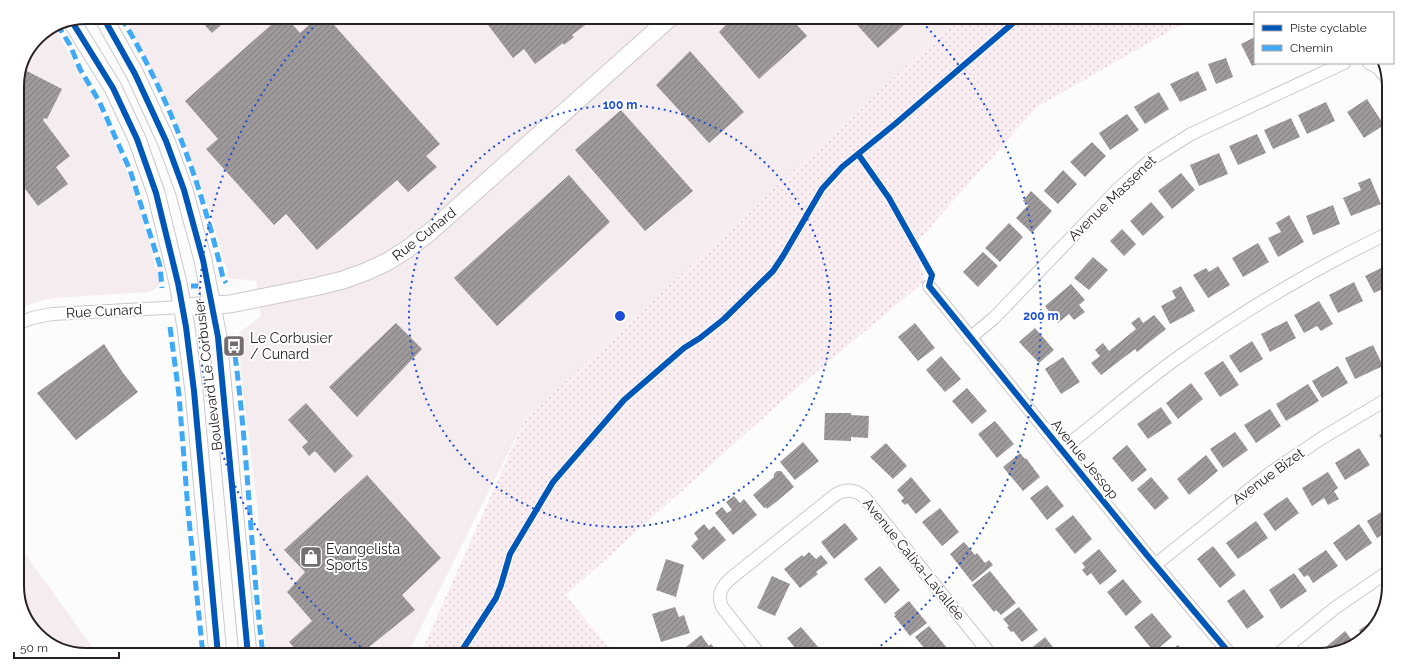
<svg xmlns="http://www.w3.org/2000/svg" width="1406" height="672" font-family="Raleway,sans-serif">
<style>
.built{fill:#f5ecf0}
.park{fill:url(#park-dots)}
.building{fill:url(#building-hatch)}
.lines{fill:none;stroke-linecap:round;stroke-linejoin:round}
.street-casing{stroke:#cdc8ca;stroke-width:14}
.secondary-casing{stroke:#cdc8ca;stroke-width:19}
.street{stroke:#fff;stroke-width:12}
.secondary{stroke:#fff;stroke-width:17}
.quiet{stroke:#3fa9f5;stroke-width:5;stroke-dasharray:10 5;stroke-linecap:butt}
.cycleway-casing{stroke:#fff;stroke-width:8}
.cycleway{stroke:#0057b8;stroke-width:6}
.ring{fill:none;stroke:#1d4ed8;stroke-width:2;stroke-dasharray:2 4}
.labels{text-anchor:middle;stroke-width:4;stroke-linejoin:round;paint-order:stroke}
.street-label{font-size:14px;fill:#292024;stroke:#fff}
.poi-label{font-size:14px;fill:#292024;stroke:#fff;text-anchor:start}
.rim{fill:none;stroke:#292024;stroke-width:2}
.centre{fill:#1d4ed8;stroke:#fff;stroke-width:2}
.ring-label{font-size:12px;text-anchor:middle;font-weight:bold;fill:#1d4ed8;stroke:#fff;stroke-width:4;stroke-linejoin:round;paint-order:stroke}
</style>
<defs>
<pattern id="park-dots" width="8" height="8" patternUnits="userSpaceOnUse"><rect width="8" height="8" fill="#faeef3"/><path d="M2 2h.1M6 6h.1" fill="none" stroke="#d6ccd0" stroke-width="1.8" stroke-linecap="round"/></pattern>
<pattern id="building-hatch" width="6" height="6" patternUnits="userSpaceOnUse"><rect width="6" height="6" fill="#9e9a9c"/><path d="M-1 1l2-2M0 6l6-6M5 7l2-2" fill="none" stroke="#817d7f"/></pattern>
</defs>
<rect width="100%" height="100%" fill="#fcfcfc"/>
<path class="built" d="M124,17H959L525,419L407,655H267L263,624L257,503L241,376L239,333L261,316L256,281L229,278L211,215L178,126L153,72Z
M54,26L95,100L126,169L150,243L155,269L162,268V276L160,284L155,289L148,292L55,298L40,301L17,309V82L37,37Z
M17,542L98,655H86L56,648L29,624L17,590Z"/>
<path class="park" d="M959,17H1194L1037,107L916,243L925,281L782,401L566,595L614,655H420L525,419Z"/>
<path class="building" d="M193,17H230L212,33L201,21L199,23Z
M280,17H286L300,33L318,17H327L440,144L426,156L437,167L408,192L397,180L317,250L286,214L274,225L258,207L206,149L218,139L185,101Z
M482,17H596L572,35L574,37L564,45L563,43L535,64L524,49L513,58Z
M733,17H790L807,36L759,79L719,32Z
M850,17H913L878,48Z
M1255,37V63H1260L1252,66L1241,44Z
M690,51L744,112L709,143L656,85Z
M1226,58L1233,77L1216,84L1208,64Z
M23,69L62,89L47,119L44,118L43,120L70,156L56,167L68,184L38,206L17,178V82Z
M1198,71L1207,90L1180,102L1170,84Z
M1159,92L1169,109L1145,124L1134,107Z
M1367,99L1384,125L1364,138L1347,112Z
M1326,102L1335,121L1307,134L1298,115Z
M621,110L693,191L645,231L575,150Z
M1127,114L1139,130L1110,150L1099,133Z
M1291,118L1300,137L1273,149L1264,130Z
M1257,134L1266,153L1238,165L1229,146Z
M1092,142L1106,156L1085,177L1070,162Z
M1219,153L1228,174L1199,186L1190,165Z
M1063,170L1077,184L1058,204L1044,191Z
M1181,173L1195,190L1172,209L1158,191Z
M569,175L610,222L497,326L454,278Z
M1389,176V198L1381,179Z
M1370,178L1381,204L1351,216L1343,198L1361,190L1358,183Z
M1031,191L1052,211L1032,233L1016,218L1028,205L1023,201Z
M1151,202L1164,217L1143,236L1130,221Z
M1333,205L1340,224L1313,235L1306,216Z
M1289,215L1304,242L1278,257L1268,238L1281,232L1276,223Z
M1009,223L1023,237L1000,262L985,248Z
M1122,229L1136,244L1124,256L1110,241Z
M1258,243L1269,262L1243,277L1232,258Z
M983,252L998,266L978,287L963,272Z
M1093,257L1108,270L1089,290L1074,278Z
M1389,264V286L1374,293L1365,276Z
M1218,266L1230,285L1208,298L1193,275L1206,268L1209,272Z
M1354,282L1363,301L1338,313L1329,295Z
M1071,284L1085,300L1079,305L1085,312L1074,320L1069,314L1058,323L1045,306Z
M1181,286L1195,311L1170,324L1161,306L1176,298L1172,291Z
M1319,301L1333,324L1321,331L1317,326L1304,333L1294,315Z
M1154,315L1166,329L1137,352L1135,349L1101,375L1091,363L1100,356L1095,350L1103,343L1109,351L1136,329L1131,323L1139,317L1143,323Z
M1287,321L1296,338L1270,352L1261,334Z
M396,323L422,349L357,417L329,387Z
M915,323L935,348L918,361L898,337Z
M1035,328L1054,350L1039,363L1019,342Z
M1389,336V354L1382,339Z
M1252,341L1263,359L1240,373L1229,356Z
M104,344L123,373L138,392L76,440L37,393Z
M1373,345L1383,366L1355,379L1345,358Z
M941,356L961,379L945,392L926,370Z
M1063,357L1080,382L1061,394L1045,369Z
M1223,361L1239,385L1220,397L1204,373Z
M1338,366L1348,383L1322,398L1312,381Z
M1191,383L1203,399L1178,419L1166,403Z
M1308,384L1319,401L1286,421L1276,404Z
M967,388L987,411L972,424L952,401Z
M306,403L353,456L335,473L315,451L309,456L302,447L308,442L288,420Z
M1161,407L1172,423L1148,439L1137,424Z
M1270,409L1281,426L1256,443L1244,425Z
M825,413H851V415L869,416L868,438L851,437V441L824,440Z
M995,421L1014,444L997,458L978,434Z
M1389,429V452L1379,435Z
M1235,432L1248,450L1223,468L1210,449Z
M803,442L819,461L795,480L780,462Z
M886,443L907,466L893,479L870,457Z
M1127,445L1147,470L1132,482L1112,458Z
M1359,448L1370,465L1345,480L1335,463Z
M1020,453L1025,459L1026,458L1040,477L1023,491L1003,467Z
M1206,455L1218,471L1189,495L1177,479Z
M777,471H781L794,487L776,502L767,509L766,507L764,508L753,495L774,477V474Z
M1328,472L1338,488L1334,491L1339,499L1328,505L1324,498L1312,506L1302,488Z
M367,475L441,558L402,595L415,610L369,647L377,655H301L289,642L312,621L287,592L305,572L284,550Z
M911,477L931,501L916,514L907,503L905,505L901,501L904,498L897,490Z
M1151,477L1169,498L1155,510L1137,489Z
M1047,485L1064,506L1047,520L1030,498Z
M734,496L740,503L744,499L757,515L733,535L715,513L722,507L727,513L732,510L726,502Z
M1287,497L1299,513L1275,531L1263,514Z
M1389,507V531L1377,538L1367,521Z
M940,508L959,532L942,546L922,522Z
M1073,515L1092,539L1075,554L1055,529Z
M1256,521L1268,538L1238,559L1226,543Z
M845,523L858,539L834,559L821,542Z
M704,524L709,530L714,526L726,540L703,560L691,546L698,539L694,533Z
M1359,524L1372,543L1346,561L1333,543Z
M964,542L975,555L977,553L985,563L989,560L993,565L972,582L950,554Z
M1213,546L1236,575L1220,588L1197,559Z
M1099,549L1117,571L1100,585L1091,573L1087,576L1082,570L1085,567L1082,563Z
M1326,550L1338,566L1313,583L1308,575L1304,577L1298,569Z
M809,552L816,559L821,555L828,563L816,572L818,574L800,588L784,569L802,555L804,557Z
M666,559L684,565L676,597L656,590Z
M880,566L900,590L885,604L864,579Z
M990,571L1016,603L1001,615L996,610L994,612L972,585Z
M1294,573L1307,591L1281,609L1269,590Z
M772,576L790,584L775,616L757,608Z
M1123,579L1142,602L1126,616L1107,592Z
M1244,589L1264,617L1247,629L1227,601Z
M909,601L927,623L910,636L894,616L896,615L894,613Z
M675,607L679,617L684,615L690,633L661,642L652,614Z
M1019,607L1038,630L1022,642L1013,631L1011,632L1007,627L1009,626L1003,619Z
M1152,613L1172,637L1154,652L1134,627Z
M1382,615V616L1363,637L1359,630Z
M929,626L951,653L949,655H930L915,637Z
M801,627L818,647L808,655H801L787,638Z
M1345,631L1355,644L1320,655L1319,653Z
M701,635L709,646L711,644L720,655H692L686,647Z
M1045,637L1059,655H1032L1028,651Z
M1178,645L1186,655H1166Z"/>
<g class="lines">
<g class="street-casing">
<path id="street" d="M1369,63L1378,68L1387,78
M929,286L1146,554L1231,655
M17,324L32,318L52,314L183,307
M970,338L994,318L1119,188L1153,158L1191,134L1344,63
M1061,450C1099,421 1135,389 1173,361C1241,312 1313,269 1389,233
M1155,565L1270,473L1322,438L1389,398
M760,655L722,607C717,595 721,587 730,579L835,495C845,489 855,489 864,497L991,655
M1277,655L1335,608L1389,571"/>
</g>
<g class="secondary-casing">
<path id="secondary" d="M103,17L135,74L166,141L184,190L203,260L218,337L248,655
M71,20L113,88L137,139L156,193L178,283L186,327L194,391L218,655
M183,307L230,304L319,286L343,280L365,272L387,262L406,250L430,232L671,17"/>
</g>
<use href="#street" class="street"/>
<use href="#secondary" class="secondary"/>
<path class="quiet" d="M121,17C170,98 202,186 223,278L226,283
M57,24L70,45L80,69L99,101L130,170L160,266L162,288
M191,286H198
M170,327L179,395L188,510L203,655
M233,341C248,445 250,551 263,655"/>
<g class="cycleway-casing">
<path id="cycleway" d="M103,17L135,74L166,141L184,190L203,260L218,337L248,655
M71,20L113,88L137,139L156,193L178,283L186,327L194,391L218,655
M858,154L889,198L932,275L929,286L1146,554L1231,655
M459,655L496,598L501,585L510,554L553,482L624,400L684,348L700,338L724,319L773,271L783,256L822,189L842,167L895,124L1020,17"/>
</g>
<use href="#cycleway" class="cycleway"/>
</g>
<g class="ring">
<circle cx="620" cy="316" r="211"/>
<path d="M370 654A421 421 0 0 1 322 18M918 18A421 421 0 0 1 870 654"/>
</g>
<defs>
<g id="bus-square" transform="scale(1.15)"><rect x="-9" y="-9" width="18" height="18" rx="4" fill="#736d70" stroke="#fff"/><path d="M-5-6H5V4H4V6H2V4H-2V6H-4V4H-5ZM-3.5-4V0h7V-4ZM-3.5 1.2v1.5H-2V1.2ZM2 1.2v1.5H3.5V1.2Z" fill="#fff"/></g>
<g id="shop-square" transform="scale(1.15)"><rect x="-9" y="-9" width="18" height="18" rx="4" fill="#736d70" stroke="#fff"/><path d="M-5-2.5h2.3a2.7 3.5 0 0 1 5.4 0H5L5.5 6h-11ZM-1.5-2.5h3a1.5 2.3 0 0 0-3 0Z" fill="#fff"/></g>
</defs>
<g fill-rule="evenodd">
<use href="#bus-square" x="234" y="346"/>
<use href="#shop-square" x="311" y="557"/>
</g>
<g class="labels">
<g class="street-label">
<text transform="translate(1112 198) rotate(-44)" y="5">Avenue Massenet</text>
<text transform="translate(424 234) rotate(-38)" y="5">Rue Cunard</text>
<text transform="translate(104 311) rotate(-3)" y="5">Rue Cunard</text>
<text transform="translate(208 375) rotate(-97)" y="5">Boulevard Le Corbusier</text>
<text transform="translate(1085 459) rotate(51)" y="5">Avenue Jessop</text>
<text transform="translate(1268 476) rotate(-36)" y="5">Avenue Bizet</text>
<text transform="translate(914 559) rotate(51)" y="5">Avenue Calixa-Lavallée</text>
</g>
<g class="poi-label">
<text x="250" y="343">Le Corbusier<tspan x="250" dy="16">/ Cunard</tspan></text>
<text x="326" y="554">Evangelista<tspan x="326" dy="16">Sports</tspan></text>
</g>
</g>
<path d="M0 0H1406V672H0ZM86 24H1320A62 62 0 0 1 1382 86V586A62 62 0 0 1 1320 648H86A62 62 0 0 1 24 586V86A62 62 0 0 1 86 24Z" fill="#fff" fill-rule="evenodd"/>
<path class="rim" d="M86 24H1320A62 62 0 0 1 1382 86V586A62 62 0 0 1 1320 648H86A62 62 0 0 1 24 586V86A62 62 0 0 1 86 24Z"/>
<circle cx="620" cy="316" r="6" class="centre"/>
<g class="ring-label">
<text x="620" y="109">100 m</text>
<text x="1041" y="320">200 m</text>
</g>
<rect x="1254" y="12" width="140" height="52" fill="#ffffff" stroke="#a9a6a7"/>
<rect x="1262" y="25" width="20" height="6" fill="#0057b8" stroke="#a9a6a7"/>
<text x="1290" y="32" font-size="12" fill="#292024">Piste cyclable</text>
<rect x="1262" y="45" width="20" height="6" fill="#3fa9f5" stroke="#a9a6a7"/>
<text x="1290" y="52" font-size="12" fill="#292024">Chemin</text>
<path d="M14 652v6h105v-6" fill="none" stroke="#292024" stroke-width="2"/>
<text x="20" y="652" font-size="12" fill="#292024" stroke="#ffffff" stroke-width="3" paint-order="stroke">50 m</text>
</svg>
